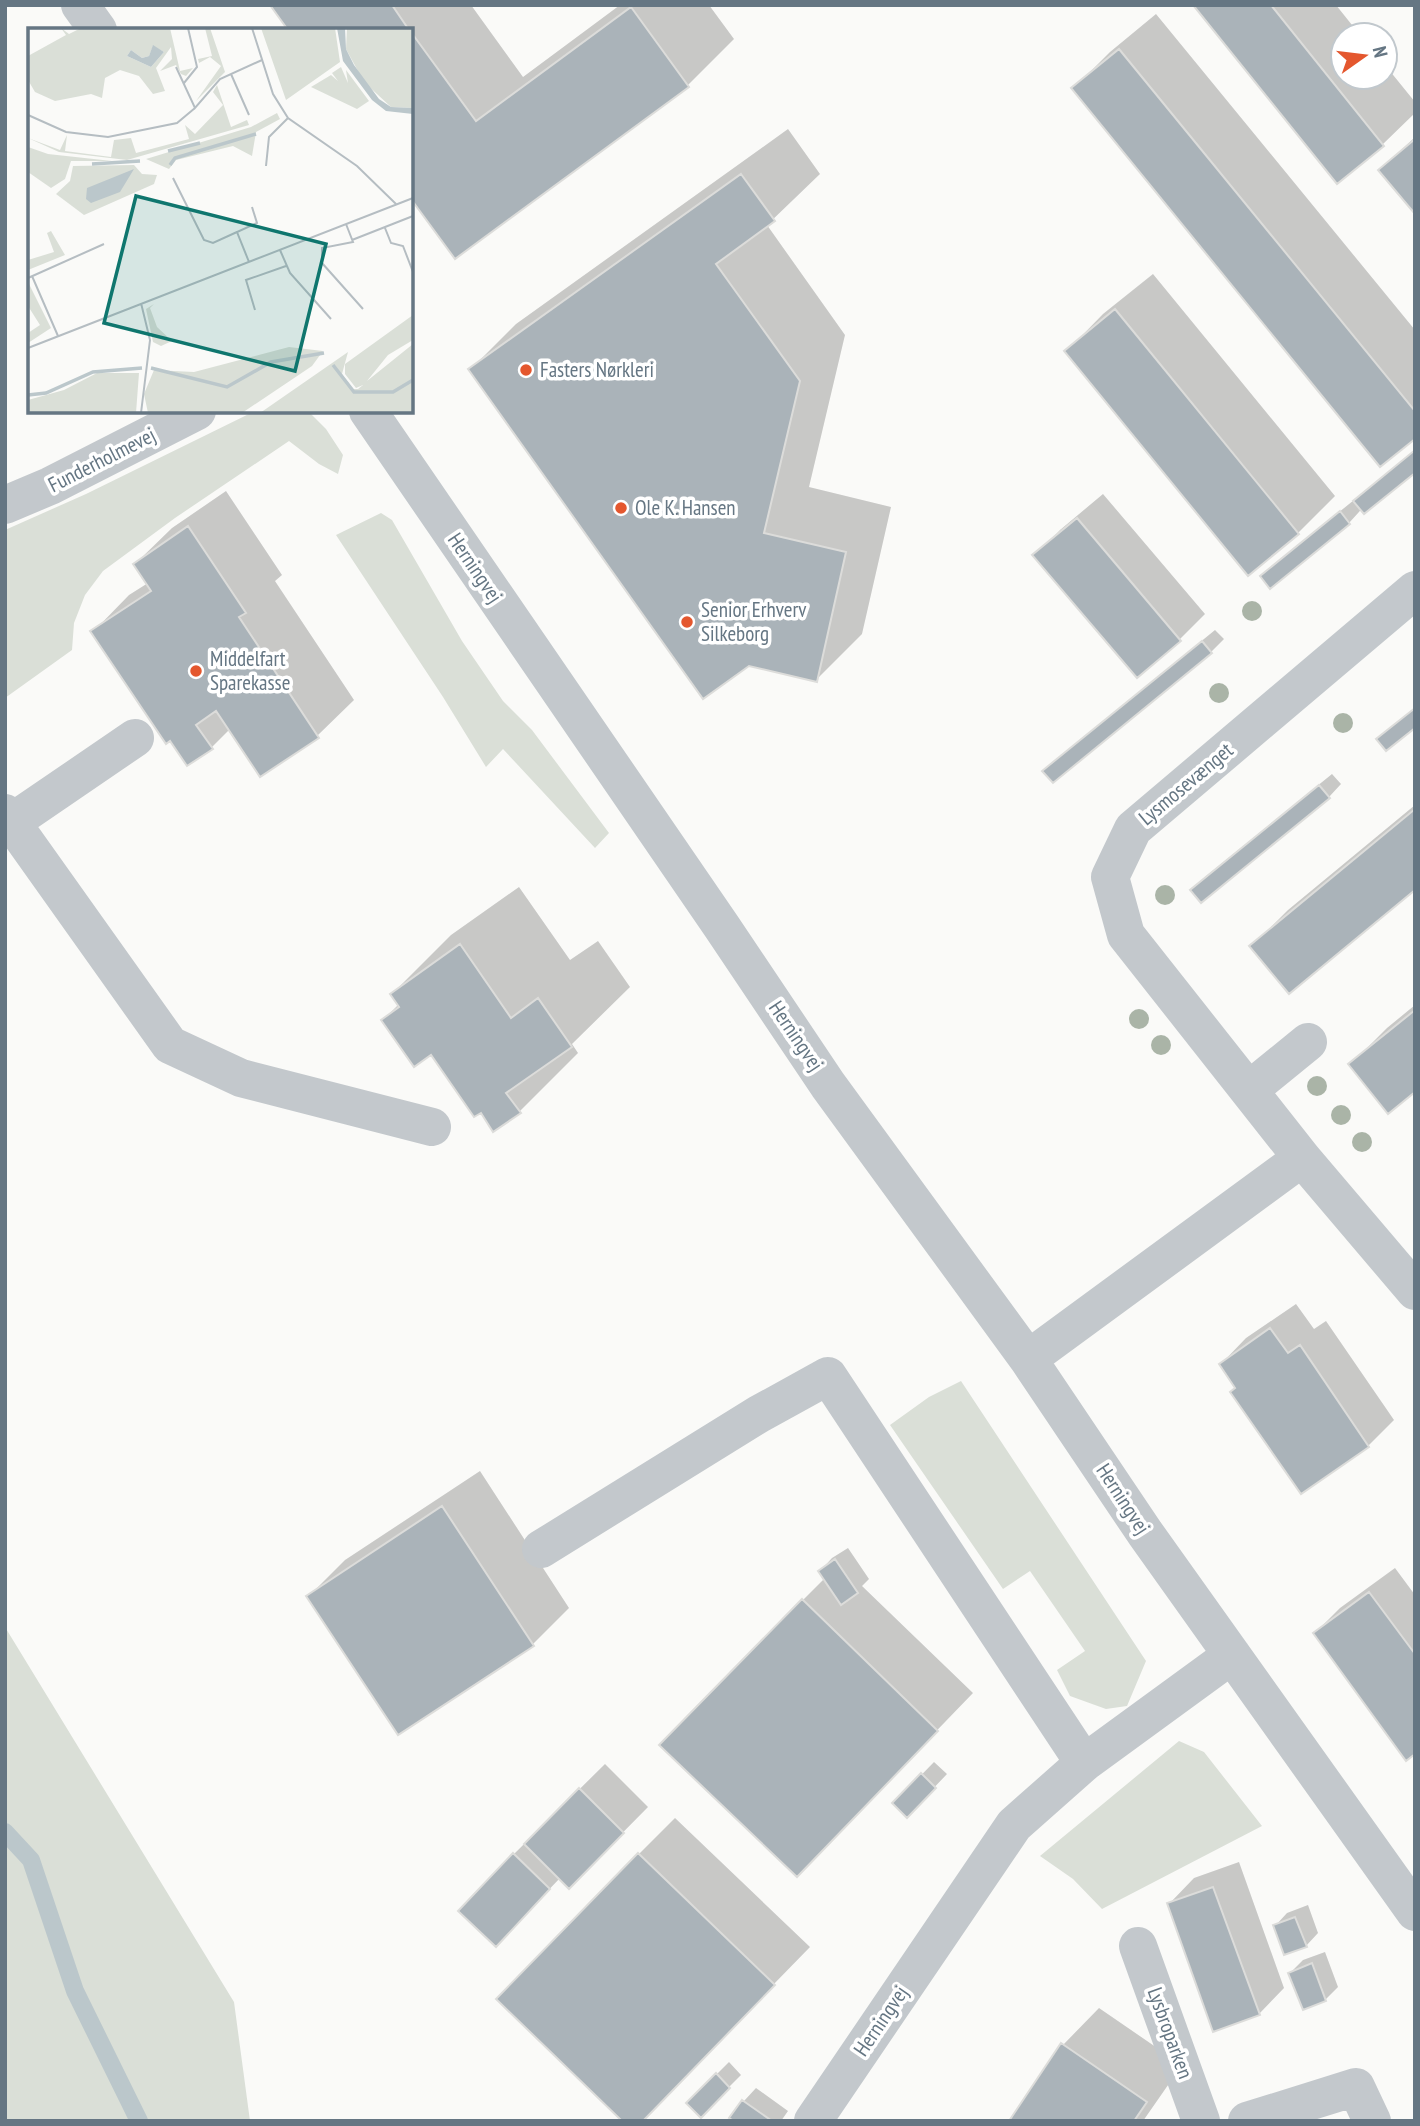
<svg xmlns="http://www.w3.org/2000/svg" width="1420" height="2126" font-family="'PT Sans Narrow',sans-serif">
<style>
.green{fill:#dadfd7}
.shadow{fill:#0003}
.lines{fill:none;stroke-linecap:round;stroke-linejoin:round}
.stream{stroke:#bbc7cb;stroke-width:18}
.building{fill:#aab3b9;stroke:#dcdcda;stroke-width:2}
.minor{stroke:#c3c8cc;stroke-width:38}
.tree{fill:#aab4a7}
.poi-dot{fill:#e4572e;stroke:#fff;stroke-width:2.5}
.labels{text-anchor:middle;stroke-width:7;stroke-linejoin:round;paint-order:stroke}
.poi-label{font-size:21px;fill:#657683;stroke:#fff;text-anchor:start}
.street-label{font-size:21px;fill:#657683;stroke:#fff}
.inset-river{fill:none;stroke:#bbc7cb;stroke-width:3.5}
.inset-road{fill:none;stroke:#b5bdc2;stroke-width:2}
.view{fill:#0f766e;fill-opacity:0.15;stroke:#0f766e;stroke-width:3.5}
.inset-edge{fill:none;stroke:#657683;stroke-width:3.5}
</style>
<rect width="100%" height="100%" fill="#fafaf8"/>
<path class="green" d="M255,411H308L326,429L343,455L338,474L319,464L289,441L175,518L103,571L85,595L74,623L72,650L5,698V530L86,494Z
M381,513L392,520L462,641L503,701L532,730L609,833L595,848L503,749L486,767L443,697L336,535Z
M961,1381L1146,1661L1127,1706L1106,1709L1070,1696L1057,1670L1085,1651L1030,1571L1003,1589L890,1425L929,1397Z
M5,1627L234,2002L250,2121H5Z
M1179,1741L1204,1752L1262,1826L1102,1909L1073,1879L1040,1856Z"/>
<path class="shadow" d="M272,5H471L523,77L620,5H709L734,39L688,85L455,256L411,196V30H290Z
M1195,5H1336L1360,35H1343V77H1385V65L1415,102V113L1383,144L1337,182Z
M1156,14L1415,330V436L1073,89L1110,52Z
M788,129L820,174L767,225L845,335L809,487L891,507L862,634L816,680L471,369L516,324Z
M1415,137V211L1380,170Z
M1153,274L1335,496L1298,533L1248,573L1067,351L1103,314Z
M1415,450L1349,523L1270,587L1275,564L1354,500L1355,502Z
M226,491L282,575L275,581L354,700L317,736L230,729L211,748L93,632L129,595L148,583L135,564L172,528Z
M1103,494L1205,614L1180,639L1035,556L1060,530Z
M1215,630L1224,639L1211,652L1053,781L1045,771L1057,759Z
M1332,774L1341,784L1329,797L1193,890L1205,877Z
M1415,805V888L1252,946L1288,910Z
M519,887L570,960L598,941L630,987L572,1044L578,1053L520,1111L494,1129L481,1110L432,1053L383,1020L399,1004L392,994L451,935Z
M1415,1005V1090L1351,1064L1387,1028Z
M1296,1304L1314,1329L1326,1321L1394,1420L1368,1446L1301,1492L1221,1364L1246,1338Z
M480,1471L569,1608L532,1645L308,1597L345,1560Z
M848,1548L869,1579L862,1586L973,1693L833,1838L803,1600L825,1578L820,1571L832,1558Z
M1395,1568L1415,1595V1752L1315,1633L1340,1608Z
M934,1762L947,1774L907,1816L894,1803Z
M605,1764L648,1807L569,1887L560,1878L521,1919L514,1854Z
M675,1818L810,1947L669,2092L639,1854Z
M1239,1862L1284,1988L1259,2014L1169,1904L1194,1878Z
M1308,1905L1318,1933L1306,1946L1275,1926L1287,1913Z
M1325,1952L1338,1987L1325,2000L1290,1973L1303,1960Z
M1099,2008L1182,2065L1143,2121H1011L1063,2045Z
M729,2062L741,2075L701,2115L688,2103Z
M756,2088L788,2111L781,2121H737L732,2117L744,2101Z"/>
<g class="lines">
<path class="stream" d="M5,1832L31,1860L75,1991L139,2121"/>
</g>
<path class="building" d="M270,5H392L409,30H288Z
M1193,5H1271L1384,146L1337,184Z
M631,7L689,87L455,259L411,199V32L476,121Z
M1119,49L1415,411V439L1380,467L1071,88Z
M1415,139V214L1378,170Z
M741,174L775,221L716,264L800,381L764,533L846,552L817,682L749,666L703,699L468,369Z
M1115,309L1299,534L1248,576L1064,351Z
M1415,450V473L1364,514L1353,501Z
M1340,511L1350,524L1270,589L1260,576Z
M1077,518L1181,641L1137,678L1032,555Z
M188,526L246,613L239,617L319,738L260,777L216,711L196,725L213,749L187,766L170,741L166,744L90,631L151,591L133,564Z
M1202,641L1212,653L1053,783L1042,771Z
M1415,708V728L1386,751L1376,739Z
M1319,785L1330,798L1201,903L1190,890Z
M1415,809V890L1289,994L1249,946Z
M460,944L511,1018L538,998L572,1047L506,1093L521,1113L493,1132L481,1113L474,1117L431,1055L414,1067L381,1020L399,1007L390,994Z
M1415,1010V1092L1388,1114L1348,1064Z
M1270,1328L1288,1353L1300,1345L1369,1447L1301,1494L1230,1392L1235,1388L1219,1364Z
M442,1506L534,1646L398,1735L306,1596Z
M835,1559L858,1593L841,1605L818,1571Z
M1369,1592L1415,1654V1754L1406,1761L1313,1633Z
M802,1599L938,1731L797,1877L659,1745Z
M921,1773L936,1788L907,1818L892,1803Z
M579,1788L624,1833L569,1889L524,1844Z
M513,1853L550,1889L496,1947L458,1911Z
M638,1853L775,1985L643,2121H622L496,1999Z
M1213,1887L1260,2015L1213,2032L1167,1903Z
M1295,1917L1307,1947L1284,1955L1273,1925Z
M1312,1963L1326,2001L1303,2010L1288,1973Z
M1061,2043L1147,2102L1134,2121H1009Z
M716,2073L730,2088L701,2118L686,2103Z
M742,2100L772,2121H734L729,2118Z"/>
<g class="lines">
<path class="minor" d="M80,5L98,30
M368,411L722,927L828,1085L1028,1359L1145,1533L1415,1912
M5,505L50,486L197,411
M5,813L170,1045L241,1078L432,1127
M12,822L135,738
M1249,1090L1308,1042
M1302,1158L1126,935L1110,877L1133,829L1415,590
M1028,1359L1302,1158L1415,1291
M541,1549L759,1414L828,1376L1084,1763
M1138,1946L1201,2121
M813,2121L1014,1825L1084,1763L1232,1655
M1247,2121L1356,2087L1372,2121"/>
</g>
<g class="tree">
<circle cx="1252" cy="611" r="10"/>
<circle cx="1219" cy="693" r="10"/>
<circle cx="1343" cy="723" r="10"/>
<circle cx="1165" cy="895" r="10"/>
<circle cx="1139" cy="1019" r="10"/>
<circle cx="1161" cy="1045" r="10"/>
<circle cx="1317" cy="1086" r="10"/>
<circle cx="1341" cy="1115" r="10"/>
<circle cx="1362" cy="1142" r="10"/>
</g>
<g class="poi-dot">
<circle cx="526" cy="370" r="7"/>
<circle cx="621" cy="508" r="7"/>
<circle cx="687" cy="622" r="7"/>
<circle cx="196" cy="671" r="7"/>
</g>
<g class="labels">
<g class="poi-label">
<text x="540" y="377">Fasters Nørkleri</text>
<text x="635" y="515">Ole K. Hansen</text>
<text x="701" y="617">Senior Erhverv<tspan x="701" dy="24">Silkeborg</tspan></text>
<text x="210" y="666">Middelfart<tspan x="210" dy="24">Sparekasse</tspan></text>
</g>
<g class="street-label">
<text transform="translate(102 460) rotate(-27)" y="7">Funderholmevej</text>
<text transform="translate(475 568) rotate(56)" y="7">Herningvej</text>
<text transform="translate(1186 784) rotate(-40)" y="7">Lysmosevænget</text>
<text transform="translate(796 1036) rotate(56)" y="7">Herningvej</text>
<text transform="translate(1123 1499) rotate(57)" y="7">Herningvej</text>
<text transform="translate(881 2021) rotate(-56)" y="7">Herningvej</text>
<text transform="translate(1170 2033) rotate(70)" y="7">Lysbroparken</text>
</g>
</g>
<g transform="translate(28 28)">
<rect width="385" height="385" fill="#fafaf8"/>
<path d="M33,0L41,6L53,0H142L152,43L165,40L158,48L153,46L148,37L132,43L144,31L143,19L128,40L137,63L125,66L111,48L92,42L77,50L74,70L63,66L27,73L7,64L0,52V28L38,7ZM125,18L136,24L123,39L99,28L103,22L114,30L121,28ZM177,0H182L197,44L168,73L193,38L182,29L171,35L170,31L184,28ZM233,0H307L312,34L258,72ZM319,0H385V80L363,79L336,54L318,21ZM313,39L320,55L318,42L341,73L329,81L283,59L303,47L310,53L304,45ZM189,57L203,99L219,92L221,97L99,132L31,124L0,110L32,122L39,107L37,123L83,129L86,112L103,110L108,125L161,111L157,97L167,106L195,77L185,64ZM249,85L252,91L228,104L224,128L205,118L148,132L141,141L118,131L223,99ZM0,119L20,126L84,133H43L37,151L23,160L0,144ZM106,137L114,146L129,147L126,156L56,187L28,166L42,153L45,138ZM23,203L37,227L0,242V232L26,224L19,205ZM1,256L23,300L0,315V305L12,297L0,278ZM126,276L122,280L129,299L144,313L133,318L125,314L118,281ZM385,287V312L360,327L339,353L385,316V385H232L320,324L314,346L325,361H330L335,357L328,360L317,346V336ZM261,319L295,323L284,338L214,385H120L116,366L126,342L166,344ZM69,345H111L108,385H0V372L36,362Z" fill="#dadfd7" fill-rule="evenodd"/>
<path d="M309,0H317L318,21L326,37L351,71L363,79L385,80V86L358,83L344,72L315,33ZM125,17L136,24L123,39L99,28L103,22L114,30L121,28ZM106,141L92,164L63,175L58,171L59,160Z" fill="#bbc7cb"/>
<path class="inset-river" d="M140,123L172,115M64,136L112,133M142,137L147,130L228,106M305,337L326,364H365L385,352M123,340L199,359L243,334L296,325M0,367L18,365L65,344L114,340"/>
<path class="inset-road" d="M224,0L245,66L260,90L329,138L368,176M148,39L167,80L192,51L234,32M203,46L221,87M156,55L169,39L160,0M0,87L38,104L80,109L149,95L167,80M238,138L241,109L260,90M145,150L176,212L185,215L209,204M318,196L325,214L294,220V235L335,281M357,200L363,215L375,218L385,244M324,212L385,188M252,222L262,245L303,291M221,234L209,204L229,195L224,179M4,248L30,308M0,250L76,216M113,275L122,312L113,385M227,282L218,252L258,238M0,320L385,170"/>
<path class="view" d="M108,168L298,216L267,343L76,295Z"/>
<rect width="385" height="385" class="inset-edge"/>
</g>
<rect width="1420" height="2126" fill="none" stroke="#657683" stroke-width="14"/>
<g transform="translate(1364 56) rotate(76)"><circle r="33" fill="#ffffff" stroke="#c1c8cd" stroke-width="2"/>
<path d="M0-5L12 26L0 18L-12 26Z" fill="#e4572e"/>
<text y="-10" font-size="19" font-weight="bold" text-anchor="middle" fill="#657683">N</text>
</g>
</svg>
